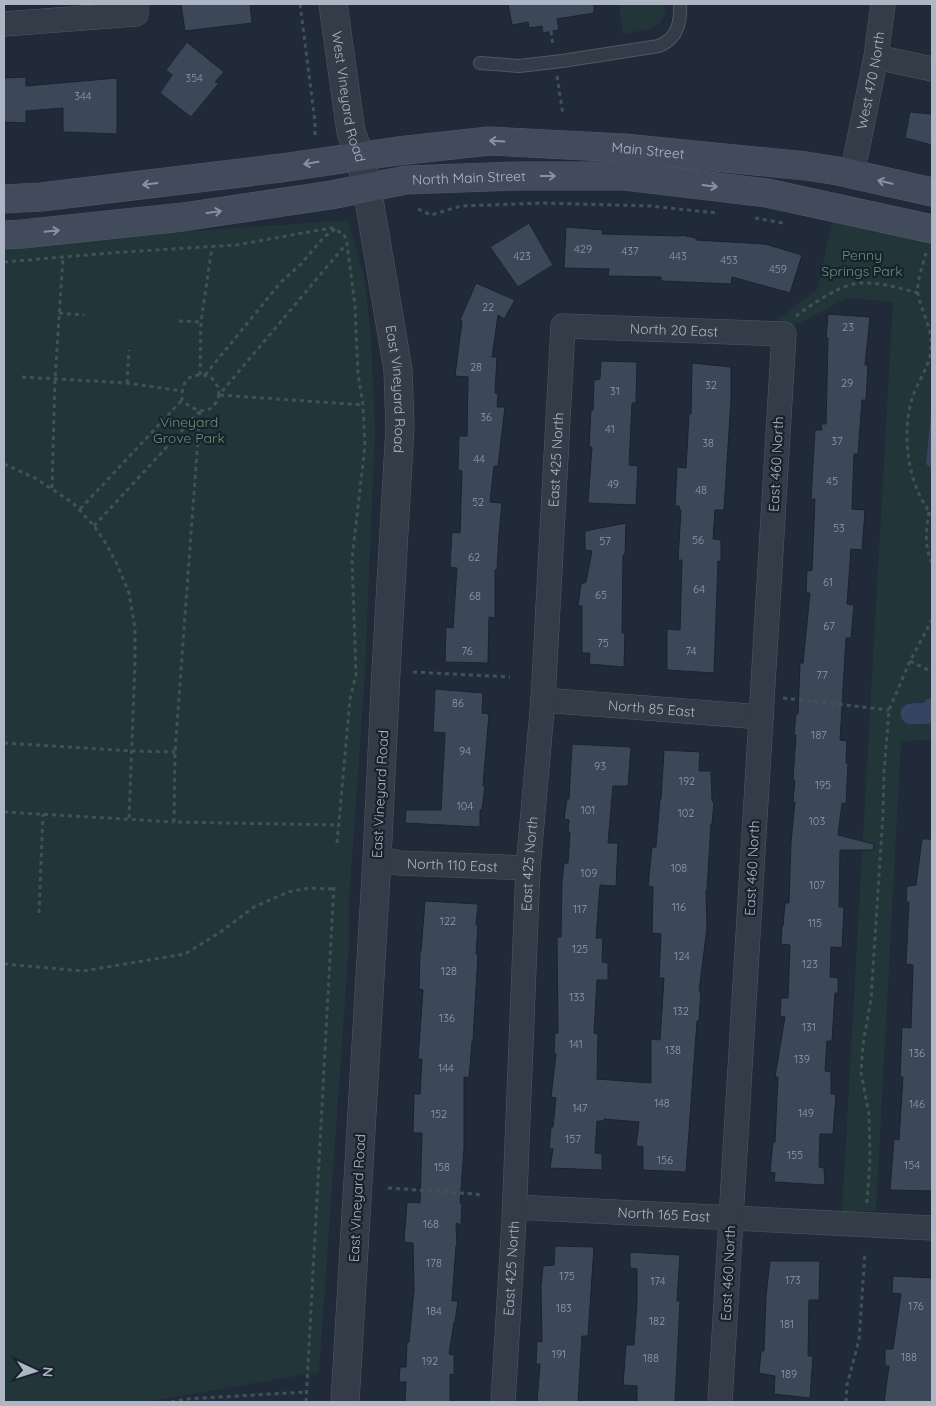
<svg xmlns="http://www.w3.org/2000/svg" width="936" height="1406" font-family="Quicksand,sans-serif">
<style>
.green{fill:#223639}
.water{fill:#334560}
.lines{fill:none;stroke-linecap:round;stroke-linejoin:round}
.canal{stroke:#334560;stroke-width:21}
.building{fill:#3c4858;stroke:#1b232f}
.service-casing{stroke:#515966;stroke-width:14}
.minor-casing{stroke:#515966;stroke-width:25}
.tertiary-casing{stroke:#515966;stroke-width:29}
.secondary-casing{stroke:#515966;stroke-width:29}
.path{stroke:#3f5356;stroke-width:3;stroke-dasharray:4 4;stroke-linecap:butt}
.service{stroke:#343c48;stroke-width:12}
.minor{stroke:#343c48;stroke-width:24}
.tertiary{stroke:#343c48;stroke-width:28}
.secondary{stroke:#414b5b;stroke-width:28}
.oneway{stroke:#8891a0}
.labels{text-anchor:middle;stroke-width:4.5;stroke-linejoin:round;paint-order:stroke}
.number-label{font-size:11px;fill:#929aaa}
.street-label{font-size:14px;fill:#aeb6c5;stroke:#19212d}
.park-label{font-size:14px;fill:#659571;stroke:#19212d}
</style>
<rect width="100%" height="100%" fill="#202a38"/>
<path class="green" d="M619,4H665C668,30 643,30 623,34Z
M833,219L932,242V740L901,741L876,1211L842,1212L893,302L847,298L790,328L777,320L817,290Z
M348,220L364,275L371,338L375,430L365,674L349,901V943L319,1372L145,1402H4V248L178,232Z"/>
<path class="water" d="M932,405V469L926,464Z"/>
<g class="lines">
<path class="canal" d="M911,714L929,713L932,709"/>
</g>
<path class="building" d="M181,4H250L252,23L185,31Z
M508,4H594V13L557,19L559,30L543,33L542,26L529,28L528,22L512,25Z
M187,42L224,72L215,82L219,83L191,117L160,93L172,75L166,70Z
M26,77V86L117,78V134L63,132V108L26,111V123L4,122V78Z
M910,112L932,114V145L905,138Z
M529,223L553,265L518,287L490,247Z
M566,227L603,230L602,234L681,236V235L696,238V240L765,244L802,255L790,293L732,277L731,284L661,281V277L608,276L609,269L564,268Z
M476,283L515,300L504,319L498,315L492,357H497L495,393L498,394L497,407H505L498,466H494L490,502L502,503L499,535L497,570H495V618L489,617L488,663L445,662L446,627L453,628L457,568L450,567L452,532L460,533L462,471L458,470L459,436H467L468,377L455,376L462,321L460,320Z
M828,314L870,317L865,365H868L866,400H862L858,454H854L852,509L865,510L862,550L851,549L847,604L854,605L851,638H846L840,740L847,741L846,763H848L846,804L842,803L838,835L874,844L873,850H840L839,907H844L842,948L831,947L830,977L838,978V993H835L832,1041H827L825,1071L831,1072V1094H836L833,1134H820L819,1167L824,1168L825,1185L774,1182L775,1173L770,1172L773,1142H775L778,1077H775L785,1017L780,1016L781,998H788L790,945L781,944L782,926H783L785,903H789L791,842L795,802H793L795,780H793L796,735H794L796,714H798L800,663H803L810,593H806L807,571L812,570L815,499H811L815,430H822L821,424H826L828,338H826Z
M601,361L637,362L636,403H632L629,465L638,466L636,505L588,503L592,447H589L591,410H593L594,380L600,379Z
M692,363L731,367V400L724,510H715L713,539L721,540V562L718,561L714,673L667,670V629L680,630L682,560H678L681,510H680L679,506H675L677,467L686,468L689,414H691Z
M626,523L625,555H623L622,633H625L624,667L589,664L590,653H582V606H578L581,584L586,582L592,551L585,550V531Z
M435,689L483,693L482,713L489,714L483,786H485L482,810H480V827L405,823L406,810H441L445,733L433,732Z
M572,744L631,747L628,786H613L608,843H618L616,886L600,885L596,938H603L602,962L608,963V980H597L594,1033L598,1034L597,1079L651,1083V1039L660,1040L664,978H659L661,934L652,933L653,887L648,886L652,847H656L660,799H661L664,750L700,752L699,771H711L712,801L714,802L712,824H711L707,890H706L707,928L699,991H701L699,1021H697L686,1172L643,1170V1147L636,1146L639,1122L604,1119V1121H597L595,1153L602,1154V1170L550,1168L553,1149H549L551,1127H553L556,1098L551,1097L556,1054L554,1053L555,1033H558L557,937H561L562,883L564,863H568L570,832H568L569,820L564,819L567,799H569Z
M922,839H932V1191L890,1190L894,1139L899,1140L903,1077H900L902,1027L911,1028L913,965L906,964L909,902H906L907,886L916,885Z
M425,901L478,904L476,925H478L476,954H478L473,1041H472L469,1078L464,1077V1148L460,1203H462L461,1225L456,1223L457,1246H456L452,1301H458L455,1322H454L449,1354L454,1355V1375L450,1374V1402H405L406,1382H399L400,1367H406L407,1342H409L414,1290L413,1243L404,1242L407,1202L420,1203L422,1133H413L414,1094H420L422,1059H418L423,990L419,989L420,951H421Z
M555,1246L594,1247L588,1336H582L578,1402H537L540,1364H536L537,1341L542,1342L541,1286L543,1266L554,1265Z
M630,1252L680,1255L677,1301H680L675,1402H637V1386L623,1385L626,1345H634L637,1302V1269L630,1268Z
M770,1261H820L819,1300H809L808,1356H813L810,1398L774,1394L775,1376L759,1373L761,1351H764L766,1296Z
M893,1276L932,1278V1402H884L889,1366H885V1349H893L901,1294L892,1293Z"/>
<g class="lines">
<g class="service-casing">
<path id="service" d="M480,63L519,66L562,61L659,46C663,44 667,42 670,39C679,31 681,15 680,4"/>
</g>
<g class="minor-casing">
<g id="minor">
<path d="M4,24L136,14V4"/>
<path d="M876,57L932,69"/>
<path id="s1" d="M856,155L876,57L883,4"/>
<path id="s2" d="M543,700L761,717"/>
<path id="s3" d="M377,858L399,863L528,868"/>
<path id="s4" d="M515,1207L932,1228"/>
<path id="s5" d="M503,1402L514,1220L528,868L543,700L563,326L784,334L720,1402"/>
</g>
</g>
<g class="tertiary-casing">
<g id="tertiary">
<path id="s6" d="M333,4L351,132L360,157L367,188L398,370L400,427L386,671L377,858L345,1402"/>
</g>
</g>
<g class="secondary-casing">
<g id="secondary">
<path id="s7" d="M4,199L41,197L281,168L398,151L489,141L624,148L806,166L838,171L932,192"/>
<path id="s8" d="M4,235L22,234L183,217L331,195L406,180L518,176H625L767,193L932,229"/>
</g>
</g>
<path class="path" d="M300,4L315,122V136
M551,31L553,46
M557,76L563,115
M418,209L431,215L461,206L542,203L650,206L717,213
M755,218L783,223
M926,253C923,264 916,284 918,294C922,313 933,329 931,349C930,367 917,382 912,399C901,435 908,486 932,515
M4,262L122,252L236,245L331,228L344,234L347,243L355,306L358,374L363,405L365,446L352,559L356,674L350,699L337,843
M59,313L84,315
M796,316C811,305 842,283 861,283C880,282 899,288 918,293
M179,321L201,322
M200,375L201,322L212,247
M205,375L281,282L300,265L324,237L338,227
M22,377L127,383L182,391
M127,383L129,350
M219,395L218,387L211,377C191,371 181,379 182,400C196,413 213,417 219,395L347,243
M220,395L363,405
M200,411L175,752L174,822L338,825
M4,464L35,478L73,503L94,526L105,542L116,562L129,593L135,628V662L129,819
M52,488L55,379L63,257
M80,509L182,400
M929,512C926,529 924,546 932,563
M94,526L200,411
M910,661L932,672
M413,672L510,677
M783,698L889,710
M4,743L131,751L175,752
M4,812L174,822
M39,913L43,814
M4,964L83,971L185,954L222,931L254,907L288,892L309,888L333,889
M388,1188L476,1194L480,1195
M867,1203L870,1158L869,1115L861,1072L863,1044L871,999L883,814L884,772L889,710L910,661L932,620
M171,1402L186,1399L306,1392
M306,1402L334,884
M846,1402L847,1385L859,1340L865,1252"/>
<use href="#service" class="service"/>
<use href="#minor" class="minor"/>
<use href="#tertiary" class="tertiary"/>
<use href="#secondary" class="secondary"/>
</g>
<defs><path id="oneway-shaft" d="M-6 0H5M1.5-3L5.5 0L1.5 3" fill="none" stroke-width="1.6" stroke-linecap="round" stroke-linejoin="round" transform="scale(1.25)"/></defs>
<g class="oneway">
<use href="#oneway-shaft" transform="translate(497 141) rotate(-177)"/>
<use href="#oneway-shaft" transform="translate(311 163) rotate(171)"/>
<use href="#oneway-shaft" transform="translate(548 176)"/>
<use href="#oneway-shaft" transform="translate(885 182) rotate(-167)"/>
<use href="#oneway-shaft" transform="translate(150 184) rotate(173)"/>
<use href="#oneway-shaft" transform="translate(710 186) rotate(7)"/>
<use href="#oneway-shaft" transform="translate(214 212) rotate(-8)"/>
<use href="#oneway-shaft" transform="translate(52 231) rotate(-6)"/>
</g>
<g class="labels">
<g class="number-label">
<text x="194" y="82">354</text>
<text x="83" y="100">344</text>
<text x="583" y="253">429</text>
<text x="630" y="255">437</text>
<text x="522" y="260">423</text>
<text x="678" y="260">443</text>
<text x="729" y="264">453</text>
<text x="778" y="273">459</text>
<text x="488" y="311">22</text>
<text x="848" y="331">23</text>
<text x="476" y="371">28</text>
<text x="847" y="387">29</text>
<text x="711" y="389">32</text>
<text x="615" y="395">31</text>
<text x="486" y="421">36</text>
<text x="610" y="433">41</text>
<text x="837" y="445">37</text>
<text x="708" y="447">38</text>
<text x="479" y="463">44</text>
<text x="832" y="485">45</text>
<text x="613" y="488">49</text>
<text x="701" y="494">48</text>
<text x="478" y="506">52</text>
<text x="839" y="532">53</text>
<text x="698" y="544">56</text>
<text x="605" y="545">57</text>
<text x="474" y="561">62</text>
<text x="828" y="586">61</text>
<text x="699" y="593">64</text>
<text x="601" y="599">65</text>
<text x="475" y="600">68</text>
<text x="829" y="630">67</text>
<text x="603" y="647">75</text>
<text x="467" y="655">76</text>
<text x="691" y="655">74</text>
<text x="822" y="679">77</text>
<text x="458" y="707">86</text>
<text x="819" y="739">187</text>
<text x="465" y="755">94</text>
<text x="600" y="770">93</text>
<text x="687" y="785">192</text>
<text x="823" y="789">195</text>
<text x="465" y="810">104</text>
<text x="588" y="814">101</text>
<text x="686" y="817">102</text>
<text x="817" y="825">103</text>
<text x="679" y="872">108</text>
<text x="589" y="877">109</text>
<text x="817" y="889">107</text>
<text x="679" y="911">116</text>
<text x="580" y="913">117</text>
<text x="448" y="925">122</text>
<text x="815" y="927">115</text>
<text x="580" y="953">125</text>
<text x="682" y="960">124</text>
<text x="810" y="968">123</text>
<text x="449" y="975">128</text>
<text x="577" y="1001">133</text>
<text x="681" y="1015">132</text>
<text x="447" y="1022">136</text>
<text x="809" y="1031">131</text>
<text x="576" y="1048">141</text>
<text x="673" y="1054">138</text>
<text x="917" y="1057">136</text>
<text x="802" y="1063">139</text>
<text x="446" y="1072">144</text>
<text x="662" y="1107">148</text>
<text x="917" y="1108">146</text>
<text x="580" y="1112">147</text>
<text x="806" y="1117">149</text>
<text x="439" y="1118">152</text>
<text x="573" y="1143">157</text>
<text x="795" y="1159">155</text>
<text x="665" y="1164">156</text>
<text x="912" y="1169">154</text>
<text x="442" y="1171">158</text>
<text x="431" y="1228">168</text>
<text x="434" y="1267">178</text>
<text x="567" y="1280">175</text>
<text x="793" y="1284">173</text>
<text x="658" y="1285">174</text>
<text x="916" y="1310">176</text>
<text x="564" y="1312">183</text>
<text x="434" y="1315">184</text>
<text x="657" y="1325">182</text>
<text x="787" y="1328">181</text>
<text x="559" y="1358">191</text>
<text x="909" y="1361">188</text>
<text x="651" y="1362">188</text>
<text x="430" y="1365">192</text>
<text x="789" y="1378">189</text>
</g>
<g class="street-label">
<text dy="5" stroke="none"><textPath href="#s1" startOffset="76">West 470 North</textPath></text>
<text dy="5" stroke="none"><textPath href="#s6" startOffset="94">West Vineyard Road</textPath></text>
<text dy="5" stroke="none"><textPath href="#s7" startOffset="648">Main Street</textPath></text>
<text dy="5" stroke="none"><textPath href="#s8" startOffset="469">North Main Street</textPath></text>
<text dy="5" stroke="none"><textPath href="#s5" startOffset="1189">North 20 East</textPath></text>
<text dy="5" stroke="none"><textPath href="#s6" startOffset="391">East Vineyard Road</textPath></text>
<text dy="5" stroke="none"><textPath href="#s5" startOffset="944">East 425 North</textPath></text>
<text transform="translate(776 464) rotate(-87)" y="5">East 460 North</text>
<text dy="5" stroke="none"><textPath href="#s2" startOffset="109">North 85 East</textPath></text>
<text transform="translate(380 794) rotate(-87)" y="5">East Vineyard Road</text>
<text dy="5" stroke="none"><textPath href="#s5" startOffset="539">East 425 North</textPath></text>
<text dy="5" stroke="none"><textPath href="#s3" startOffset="76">North 110 East</textPath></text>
<text transform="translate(752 868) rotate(-87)" y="5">East 460 North</text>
<text transform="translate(357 1198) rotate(-87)" y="5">East Vineyard Road</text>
<text dy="5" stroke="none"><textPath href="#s4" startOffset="149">North 165 East</textPath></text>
<text dy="5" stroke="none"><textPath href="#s5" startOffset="134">East 425 North</textPath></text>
<text transform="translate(728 1273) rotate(-87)" y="5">East 460 North</text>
</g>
<g class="park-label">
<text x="862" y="260">Penny<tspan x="862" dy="16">Springs Park</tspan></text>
<text x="189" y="427">Vineyard<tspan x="189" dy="16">Grove Park</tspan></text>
</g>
</g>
<rect width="936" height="1406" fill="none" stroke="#aeb6c5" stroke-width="10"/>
<g transform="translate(35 1371) rotate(94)" stroke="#19212d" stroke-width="4" paint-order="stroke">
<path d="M0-4L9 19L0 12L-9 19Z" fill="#aeb6c5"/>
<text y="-8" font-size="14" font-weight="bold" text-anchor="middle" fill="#aeb6c5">N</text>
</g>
</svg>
